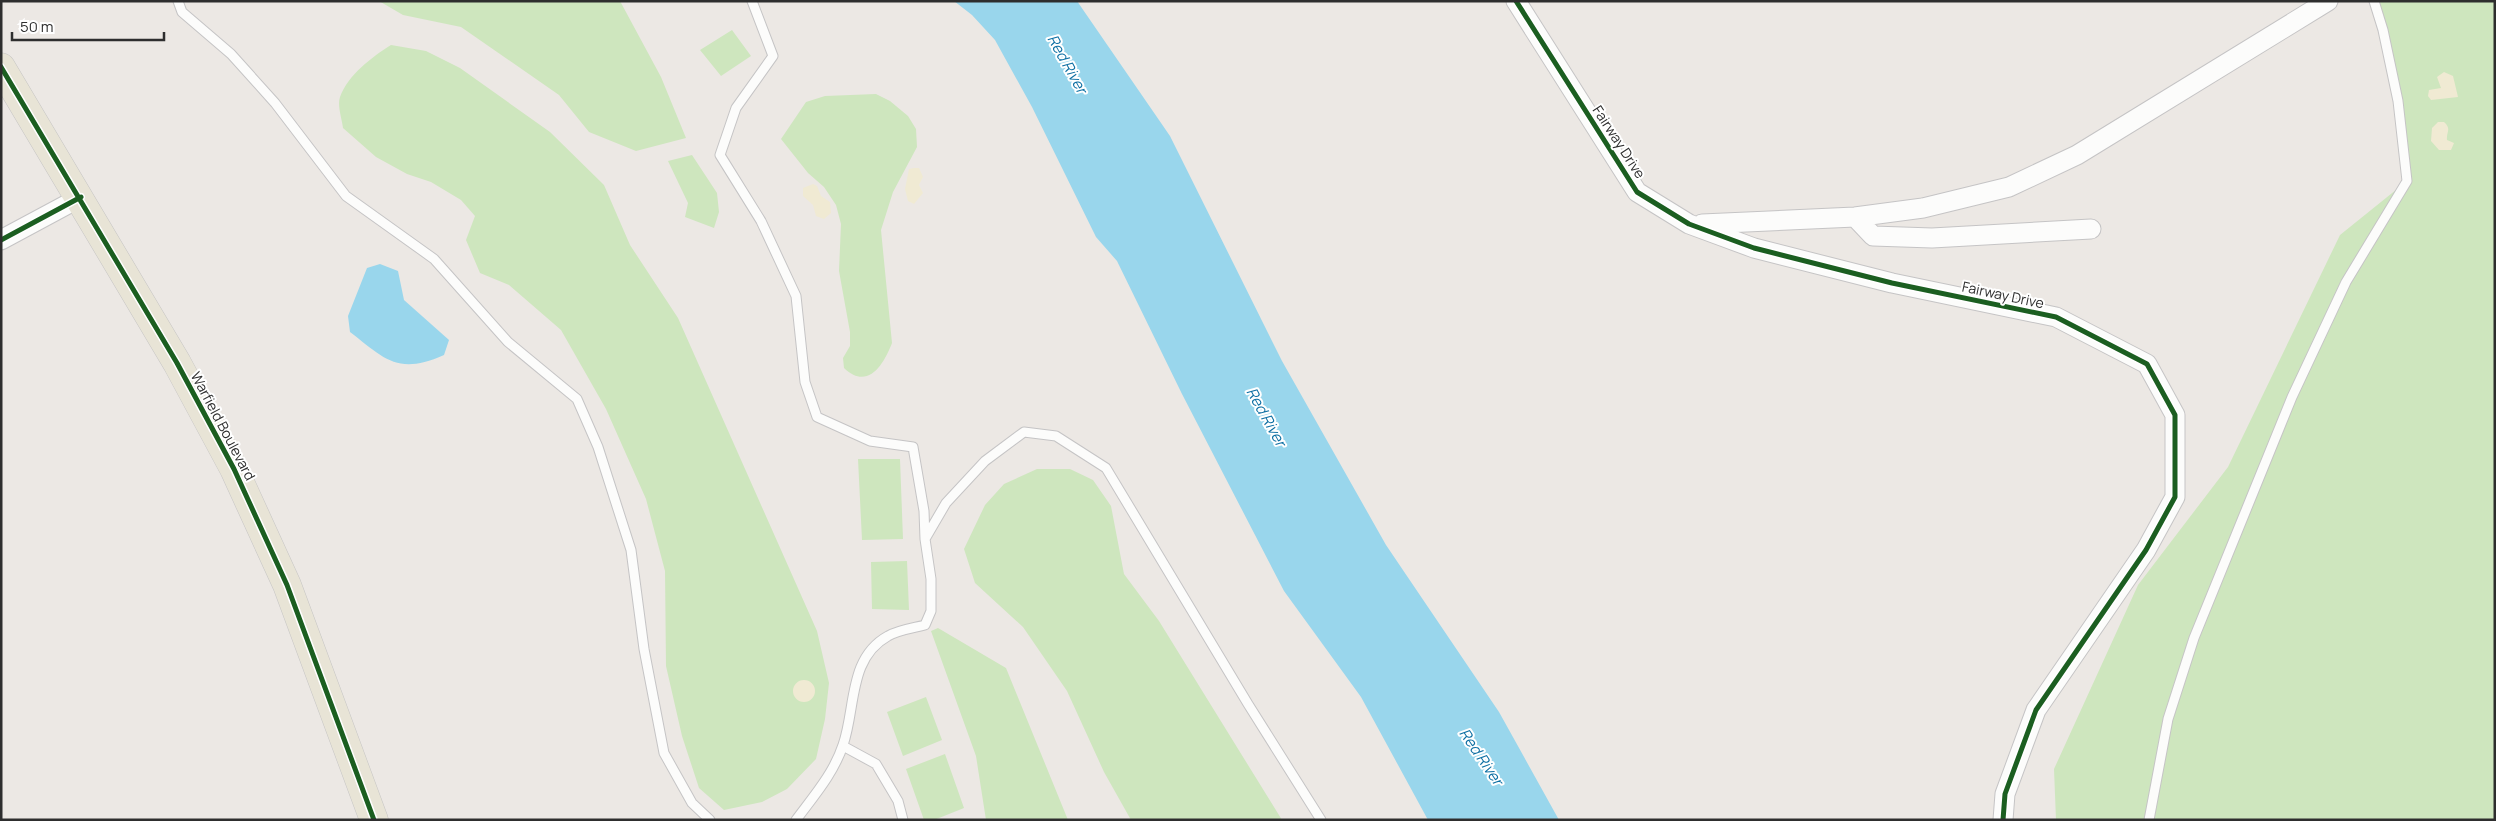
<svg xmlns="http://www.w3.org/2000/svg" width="2496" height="821" font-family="Manrope,sans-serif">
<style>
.green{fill:#cee6be}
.sand{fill:#f0ead3}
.water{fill:#99d6ec}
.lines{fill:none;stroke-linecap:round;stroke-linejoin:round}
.service-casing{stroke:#c5c4c5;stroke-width:11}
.minor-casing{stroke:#c5c4c5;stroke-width:21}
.primary-casing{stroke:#c6c5c4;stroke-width:29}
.service{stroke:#fcfcfb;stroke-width:9}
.minor{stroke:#fcfcfb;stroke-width:19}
.primary{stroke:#e8e4d6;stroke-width:28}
.cycleway-casing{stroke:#fff;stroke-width:8}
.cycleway{stroke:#1b5e20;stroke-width:5}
.labels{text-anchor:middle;stroke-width:4;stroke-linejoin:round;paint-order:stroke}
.street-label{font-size:14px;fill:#2e2e2e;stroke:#fff}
.water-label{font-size:15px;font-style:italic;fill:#0d6fa3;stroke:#fff}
</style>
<rect width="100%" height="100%" fill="#ece8e4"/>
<path class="green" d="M379,1H620L661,77L686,138L636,151L589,132L559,95L461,27L403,15Z
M2374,1H2495V820H2056L2054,769L2138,585L2228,467L2340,235L2407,181L2398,101Z
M732,30L751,56L721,76L700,50Z
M391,45L426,51L460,68L550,132L604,185L630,245L678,318L817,631L829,683L825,719L816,759L787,789L762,802L724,810L699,788L682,736L666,666L665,571L646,499L606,409L561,330L509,285L480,273L466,240L475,216L461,200L431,182L407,174L376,157L343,128C342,119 337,105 340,97C348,75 372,57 391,45Z
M876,94L890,101L908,116L916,129L917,147L893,192L881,230L892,343C884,364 868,391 844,368L843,358L850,346V332L839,271L841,224L836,205L824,187L808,173L781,139L806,102L825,96Z
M692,155L717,193L719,212L714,228L685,217L688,203L668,161Z
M858,459H900L903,539L862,540Z
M1037,469H1070L1093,480L1111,506L1124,574L1159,621L1282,820H1131L1104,772L1067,691L1023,627L975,583L964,549L985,505L1004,484Z
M907,561L909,610L872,609L871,562Z
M938,628L1006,668L1068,820H986L976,756L931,631Z
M926,697L942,740L903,756L887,712Z
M945,754L964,808L934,820H924L906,769Z"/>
<path class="sand" d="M2444,72L2453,76L2458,97L2431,100L2428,96L2429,90L2441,88L2437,77Z
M2438,122H2444C2452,129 2446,132 2447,140L2454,143L2451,150H2439L2431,141L2432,128Z
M914,168H919L923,177L919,185L923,193L914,204L908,201L905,189L909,169Z
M813,184L817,186L821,196L830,202L831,213L824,219L816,216L813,205L803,196V188Z
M793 691a11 11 0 1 1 22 0a11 11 0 1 1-22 0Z"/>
<path class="water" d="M954,1H1077L1170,136L1282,361L1386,545L1499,712L1559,820H1428L1361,697L1284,591L1182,394L1117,261L1096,237L1032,107L995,40L972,15Z
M380,264L398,271L404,300L449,340L444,355C397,376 384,358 350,332L348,316L367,268Z"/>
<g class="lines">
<g class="service-casing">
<path id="service" d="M178,1L182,12L231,54L275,103L346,196L434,259L508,342L577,399L598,447L631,550L644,649L664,753L692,803L710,820
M752,1L773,56L736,108L720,155L761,221L796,296L805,382L817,417L870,441L913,447L924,511L925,539
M843,746L876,764L898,801L903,820
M796,820C813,797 834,773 843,745C856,708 848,658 888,636C898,630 913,628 925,625L931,611V579L925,539L946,503L985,461L1024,432L1056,436L1106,468L1248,704L1321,820
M2149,820L2168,719L2194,638L2292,397L2346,282L2407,181L2398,101L2383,30L2374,1"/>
</g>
<g class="minor-casing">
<path id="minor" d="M1516,1L1637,192L1689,224L1754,248L1892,283L2056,317L2147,364L2175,415V497L2146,550L2036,710L2005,794L2003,820
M1855,217L1873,236L1932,238L2091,229
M1702,224L1855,217L1923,208L2009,187L2077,155L2328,1
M1,240L81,197"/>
</g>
<g class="primary-casing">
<path id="primary" d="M1,67L177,363L234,469L287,585L374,820"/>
</g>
<use href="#service" class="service"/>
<use href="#minor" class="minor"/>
<use href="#primary" class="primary"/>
<g class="cycleway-casing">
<path id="cycleway" d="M1516,1L1637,192L1689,224L1754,248L1892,283L2056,317L2147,364L2175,415V497L2146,550L2036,710L2005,794L2003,820
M1,67L177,363L234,469L287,585L374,820
M1,240L81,197"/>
</g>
<use href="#cycleway" class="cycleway"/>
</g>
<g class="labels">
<g class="street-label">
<text transform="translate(1619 142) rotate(57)" y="5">Fairway Drive</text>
<text transform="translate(2003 295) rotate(12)" y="5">Fairway Drive</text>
<text transform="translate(223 426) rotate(62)" y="5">Warfield Boulevard</text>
</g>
<g class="water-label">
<text transform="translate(1067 64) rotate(61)" y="5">Red River</text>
<text transform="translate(1266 417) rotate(61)" y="5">Red River</text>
<text transform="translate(1481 757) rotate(56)" y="5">Red River</text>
</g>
</g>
<rect width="2496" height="821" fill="none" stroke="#2e2e2e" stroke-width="5"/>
<path d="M12 32v8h152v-8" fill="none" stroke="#2e2e2e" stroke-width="2.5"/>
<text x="20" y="32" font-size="15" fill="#2e2e2e" stroke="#ffffff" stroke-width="4" paint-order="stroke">50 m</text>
</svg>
